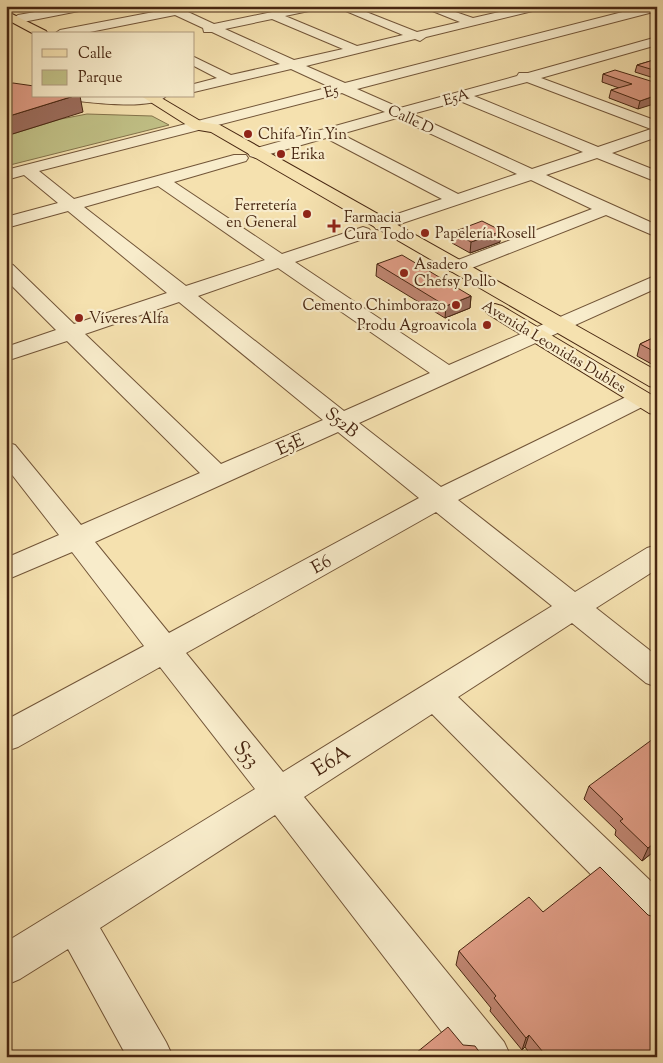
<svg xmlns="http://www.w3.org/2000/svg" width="663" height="1063" font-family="'Sorts Mill Goudy',serif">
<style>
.green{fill:#c1c187;stroke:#84744c}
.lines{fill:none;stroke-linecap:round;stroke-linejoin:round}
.minor-casing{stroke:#725538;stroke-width:2}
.major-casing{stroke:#472611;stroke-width:2}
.minor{fill:#f8eccb;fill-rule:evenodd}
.major{fill:#f5e1af;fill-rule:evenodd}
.rail{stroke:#472611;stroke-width:2;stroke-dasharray:4 4;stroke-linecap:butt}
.wall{fill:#c08672;stroke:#472611}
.shaded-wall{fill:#9c6d5d;stroke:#472611}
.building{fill:#df9c85;stroke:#472611}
.poi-dot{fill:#8f2418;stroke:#f8eccb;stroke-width:2}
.labels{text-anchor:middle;stroke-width:4.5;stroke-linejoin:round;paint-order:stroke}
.far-street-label{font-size:15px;fill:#472611;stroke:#f8eccb}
.far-poi-label{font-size:15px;fill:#472611;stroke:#f8eccb;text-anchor:start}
.street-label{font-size:18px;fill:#472611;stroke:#f8eccb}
.near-street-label{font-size:21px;fill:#472611;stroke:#f8eccb}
</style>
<rect width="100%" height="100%" fill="#f5e1af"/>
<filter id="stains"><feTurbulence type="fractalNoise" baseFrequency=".004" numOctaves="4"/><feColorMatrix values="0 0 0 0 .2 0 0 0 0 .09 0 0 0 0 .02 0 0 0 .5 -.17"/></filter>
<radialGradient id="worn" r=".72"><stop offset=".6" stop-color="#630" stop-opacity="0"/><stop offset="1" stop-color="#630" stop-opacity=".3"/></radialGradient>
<path class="green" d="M87,114L152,116L169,125L6,166V136L61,119Z"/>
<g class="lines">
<g class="minor-casing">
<path id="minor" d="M69,6H95L89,9L18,23L12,19L18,15Z
M159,6L190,7L192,9L188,12L214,24L301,6H325L323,8L285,16L357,46L403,35L334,6H351L417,32L460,22L420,6H438L473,18L525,6H547L545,8L426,37L420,41L415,39L306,66L345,83L646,6H657V11L357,89L400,108L517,76L519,73H528L657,37V45L541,78L657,121V137L612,153L657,171V182L597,158L546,175L657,225V237L606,215L464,271L457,273L450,271L447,267L450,263L592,209L531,180L382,230L376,229L373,225L376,221L442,199L326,138L256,158L250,156L248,153L250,150L385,112L342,93L39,171L74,199L234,155H246L248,158L246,161L174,182L282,254L363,227L369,229L372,233L369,237L295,262L449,365L657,275V288L359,423L441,487L632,394L640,392L648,394L652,399L648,404L458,500L575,592L647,548L657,545V569L596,608L657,656V687L646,683L572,623L458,697L657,887V933L643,927L432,714L304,797L504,1042L511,1057H461L275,815L100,928L166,1042L173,1057H127L68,949L20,979L6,985V942L255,789L160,667L18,747L6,751V720L144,646L72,552L6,580V558L59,535L6,467V442L15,445L81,525L200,473L67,341L6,361V347L56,330L6,280V263L13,265L74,324L167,293L68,211L6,228V217L58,203L24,175L6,180V170L330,87L291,69L194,92V84L217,78L194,66V57L231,75L280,64L212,32H204L203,28L175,15L80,34H54L60,30L164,10ZM272,19L343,49L294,60L225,29ZM527,82L651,129L598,147L474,96ZM460,101L583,152L532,169L412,114ZM397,118L517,174L458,194L341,134ZM158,186L265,260L186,286L84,207ZM278,268L430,373L344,411L198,296ZM179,302L323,420L221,464L85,334ZM338,432L419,498L169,633L95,542ZM436,512L552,606L283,772L186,653Z
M62,96H166C153,111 88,102 69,100Z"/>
</g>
<g class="major-casing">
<path id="major" d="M6,11L46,31L48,34H34L6,19Z
M141,96H158L202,122L220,125L657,371V388L649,386L211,132L193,129Z
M495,304L502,306L657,398V415L649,413L488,314L485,310L488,306Z"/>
</g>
<use href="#minor" class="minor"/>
<use href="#major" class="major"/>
<path class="rail" d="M6,10L21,6"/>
</g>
<path class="wall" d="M657,59V79L635,72L637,65Z
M603,74L657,83L638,109L609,98L611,90L619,88L602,82Z
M453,232L500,242L470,253L452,243Z
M377,264L471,296L470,308L445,318L376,276Z
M657,336V367L637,356L640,344Z
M589,786L657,849L642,861L615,835L616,830L584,799Z
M459,951L657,1057H532L525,1047L522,1050L490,1011L491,1008L456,965Z"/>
<path class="shaded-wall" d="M657,95V103L638,109L640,101Z
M74,96H80L83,112L6,136V117Z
M502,231L500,242L470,253L471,242Z
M471,296L470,308L445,318L446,306Z
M657,841V849L642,861L648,848Z
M529,1035L525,1047L522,1050L526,1038Z"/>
<path class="building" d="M657,59V71L637,65Z
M615,70L657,83V95L640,101L611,90L632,84L603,74Z
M13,83L34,86V96H74L6,117V85Z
M482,221L502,231L471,242L453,232Z
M402,255L471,296L446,306L377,264Z
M657,336V353L640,344Z
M657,736V841L648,848L620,821L623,819L589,786Z
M600,867L648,915L657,918V1057H547L529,1035L526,1038L494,998L496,996L459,951L529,897L543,912Z
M448,1027L463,1045L475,1046L483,1057H411Z"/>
<g class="poi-dot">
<circle cx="248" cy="134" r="5"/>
<circle cx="281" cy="154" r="5"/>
<circle cx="307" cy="214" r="5"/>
<path d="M331.5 218.5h5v5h5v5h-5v5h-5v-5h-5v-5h5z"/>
<circle cx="425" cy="233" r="5"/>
<circle cx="404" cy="273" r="5"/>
<circle cx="456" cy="305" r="5"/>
<circle cx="79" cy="318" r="5"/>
<circle cx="487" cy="325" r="5"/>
</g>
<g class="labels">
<g class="far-street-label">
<text transform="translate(331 91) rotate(-15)" y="5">E5</text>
<text transform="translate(456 97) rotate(-16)" y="5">E5A</text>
<text transform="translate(411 119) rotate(25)" y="5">Calle D</text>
<text transform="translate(554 346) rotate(31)" y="5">Avenida Leonidas Dubles</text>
</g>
<g class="far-poi-label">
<text x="258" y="139">Chifa Yin Yin</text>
<text x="291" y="159">Erika</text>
<text x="297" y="210" text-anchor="end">Ferretería<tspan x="297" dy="17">en General</tspan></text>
<text x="344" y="222">Farmacia<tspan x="344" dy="17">Cura Todo</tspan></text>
<text x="435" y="238">Papelería Rosell</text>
<text x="414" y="269">Asadero<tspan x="414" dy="17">Chefsy Pollo</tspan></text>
<text x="446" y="310" text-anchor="end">Cemento Chimborazo</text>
<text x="89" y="323">Víveres Alfa</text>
<text x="477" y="330" text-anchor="end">Produ Agroavicola</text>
</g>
<g class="street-label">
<text transform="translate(342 422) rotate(39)" y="6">S52B</text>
<text transform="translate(290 444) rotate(-24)" y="6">E5E</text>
<text transform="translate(321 564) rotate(-29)" y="6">E6</text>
</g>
<g class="near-street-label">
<text transform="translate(247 754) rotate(51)" y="7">S53</text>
<text transform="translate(331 760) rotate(-32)" y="7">E6A</text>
</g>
</g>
<rect width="663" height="1063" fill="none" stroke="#f5e1af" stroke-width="25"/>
<rect x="8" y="8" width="648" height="1048" fill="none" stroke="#472611" stroke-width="2.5"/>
<rect x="12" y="12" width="638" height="1038" fill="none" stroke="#472611"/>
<rect x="32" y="32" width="162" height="65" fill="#f8eccb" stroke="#b19d81"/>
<rect x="42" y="49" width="25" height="8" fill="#f5e1af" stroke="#b19d81"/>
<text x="78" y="58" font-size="15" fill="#472611">Calle</text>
<rect x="42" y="70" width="25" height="15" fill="#c1c187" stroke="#b19d81"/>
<text x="78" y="82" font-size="15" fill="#472611">Parque</text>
<rect width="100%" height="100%" filter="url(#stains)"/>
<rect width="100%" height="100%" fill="url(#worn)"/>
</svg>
